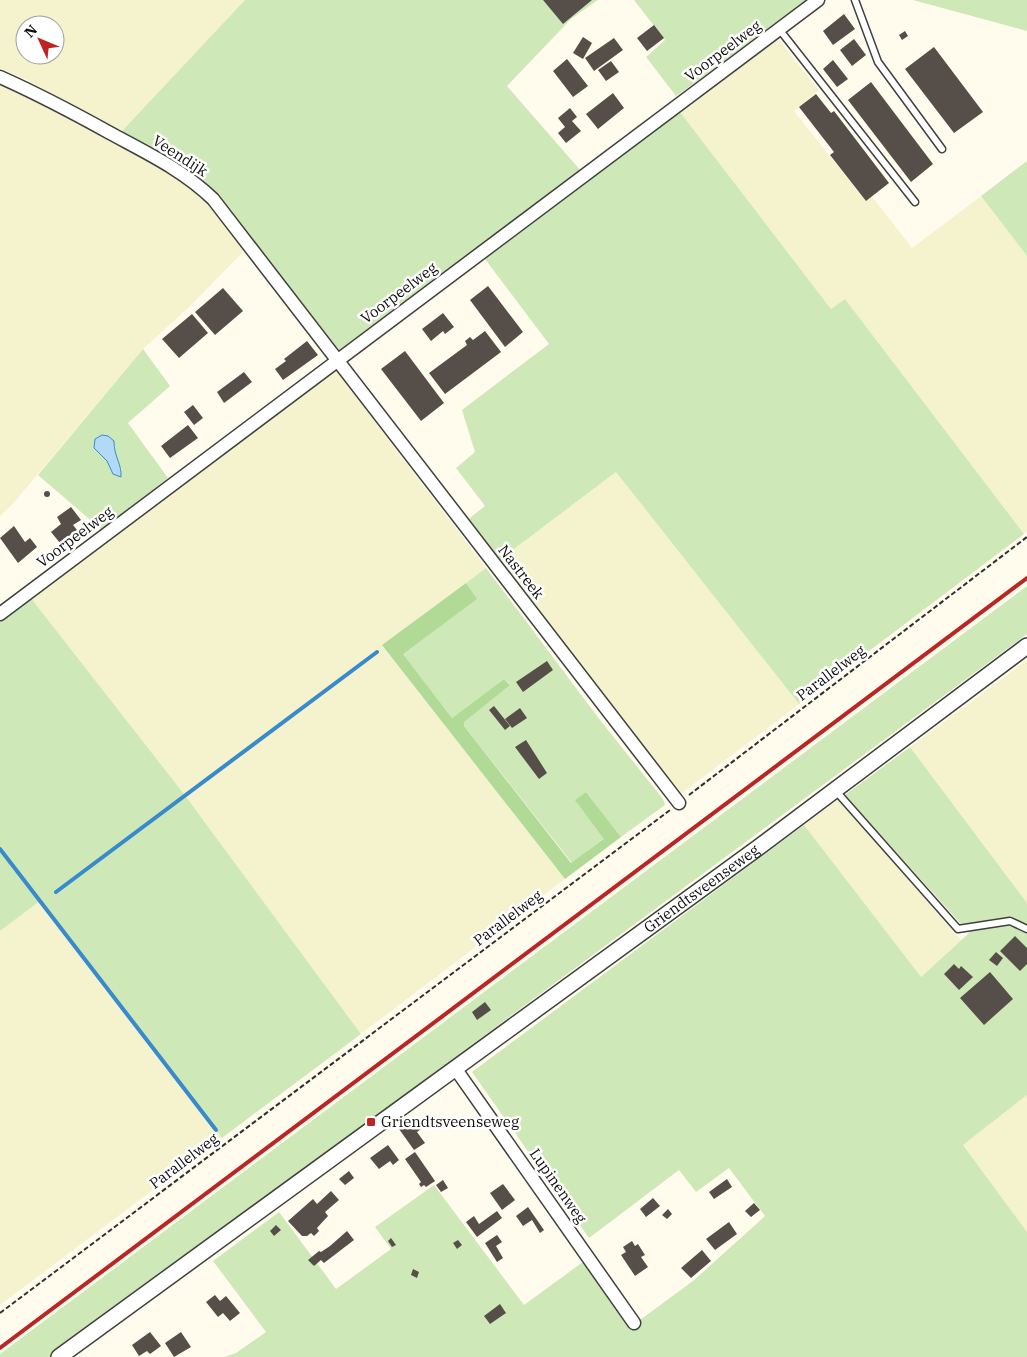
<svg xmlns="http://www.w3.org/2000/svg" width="1027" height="1357" font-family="'IBM Plex Serif',serif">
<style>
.farmland{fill:#f5f3cd;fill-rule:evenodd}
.green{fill:#cee9b7;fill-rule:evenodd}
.forest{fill:#b1da96}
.water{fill:#b2d9f6;stroke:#388acd}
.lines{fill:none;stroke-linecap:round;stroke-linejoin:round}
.stream{stroke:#388acd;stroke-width:4}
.building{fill:#564f49}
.service-casing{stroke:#404040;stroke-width:9}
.minor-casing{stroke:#404040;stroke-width:15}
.tertiary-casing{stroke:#404040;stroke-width:18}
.path{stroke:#2f2f2f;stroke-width:2;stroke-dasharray:5 2.5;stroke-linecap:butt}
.service{stroke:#fff;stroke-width:6}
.minor{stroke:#fff;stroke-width:12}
.tertiary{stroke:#fff;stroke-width:15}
.rail{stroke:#bd2525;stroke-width:4}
.poi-dot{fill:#bd2525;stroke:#fff;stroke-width:2}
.labels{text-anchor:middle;stroke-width:5;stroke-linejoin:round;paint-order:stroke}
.street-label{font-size:15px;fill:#0d0d0d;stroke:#fff}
.poi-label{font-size:15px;fill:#0d0d0d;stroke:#fff;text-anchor:start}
</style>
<rect width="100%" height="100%" fill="#fffced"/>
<path class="farmland" d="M0,0H245L121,132L29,81L0,68ZM25,25H55V55H25Z
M778,39L819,90L794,111L859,193L866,189L912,248L981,196L1027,256V531L1024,534L845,299L831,309L680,112Z
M0,83L113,141L192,186L222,219L244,251L189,307L143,349L11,506L0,516Z
M333,370L337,372L486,568L382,645L565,879L361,1034L184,794L30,597Z
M616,472L799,704L677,797L498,561Z
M1027,660V903L910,747Z
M838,800L961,940L920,978L804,825Z
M40,901L115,1002L222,1138L0,1305V931Z
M1027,1095V1232L963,1145Z"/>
<path class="green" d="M245,0H598L571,19L507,86L581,171L340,351L209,186L197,175L121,132Z
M634,0H809L676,96L646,57L665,40Z
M913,0H1027V31Z
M680,112L831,309L845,299L1024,534L799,704L616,472L498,561L466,521L485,506L456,468L475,452L462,410L549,344L485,259Z
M1027,161V256L981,196Z
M143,349L170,386L128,423L168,478L102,530L38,475ZM114,441L115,457L122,470L113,474L107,461L94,448Z
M486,568L600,720L663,799L665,805L621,837L586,792L576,800L605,839L572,863L464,726L463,722L510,684L504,679L452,718L402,653L476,599L466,583Z
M1027,586V634L424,1080L410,1094L49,1357H0V1354Z
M30,597L184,794L361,1034L222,1138L115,1002L40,901L0,931V619Z
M910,747L1027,903V1095L963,1145L1027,1232V1357H224L236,1353L266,1332L213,1261L279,1212L336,1289L391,1249L375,1227L434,1185L524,1305L583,1262L629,1328L693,1281L765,1216L729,1168L696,1192L679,1170L589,1238L472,1072L804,825L921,977L969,933L845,795Z"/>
<path class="forest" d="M466,583L477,599L403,654L452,718L504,679L510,685L464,722V726L571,863L604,839L575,800L586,792L621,837L565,879L382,645Z"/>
<path class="water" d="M102,435L108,436L114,441C114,457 122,464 121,477L113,474L107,461L94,448L95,439Z"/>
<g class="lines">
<path class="stream" d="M0,849L216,1130
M56,892L377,652"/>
</g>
<path class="building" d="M543,0H592L563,24Z
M844,14L855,29L833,45L823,31Z
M654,25L664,38L647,51L637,38Z
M905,31L908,36L902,40L899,35Z
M583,37L592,43L583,59L573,53Z
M614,38L623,50L594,71L585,58Z
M854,39L866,55L852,66L840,50Z
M934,47L983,112L954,133L905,69Z
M567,59L588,86L573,97L553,71Z
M833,60L848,79L837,87L823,69Z
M611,61L619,72L606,81L598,70Z
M871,82L933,164L911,182L848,100Z
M613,93L624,108L598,129L586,114Z
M816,94L831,113L834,111L889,183L866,201L830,155L834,152L799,107Z
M570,108L577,117L572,121L581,131L566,143L558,133L565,127L558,118Z
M488,286L523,332L505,347L470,300Z
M223,288L243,311L215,335L195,312Z
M443,313L454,327L445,334L443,331L431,341L422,329Z
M192,314L208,333L179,358L162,339Z
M485,331L501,352L445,394L429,373L467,345L465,341L470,337L473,340Z
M307,341L318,355L283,380L275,369L286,361L284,359Z
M405,351L444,403L421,421L381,369Z
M244,372L252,382L224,403L217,392Z
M193,405L203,418L194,425L184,412Z
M188,425L198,438L170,458L161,446Z
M44 494a3 3 0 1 1 6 0a3 3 0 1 1-6 0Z
M71,507L81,520L73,525L77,530L60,543L51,532L61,524L57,517Z
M14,526L25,542L30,538L37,547L18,563L0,538Z
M547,661L553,670L523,692L516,682Z
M494,706L510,726L505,730L489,710Z
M520,708L527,718L512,728L505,719Z
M526,740L547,773L539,779L515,747Z
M1015,936L1027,948V964L1020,971L1000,951Z
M996,952L1003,958L997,966L989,960Z
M954,964L959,969L961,966L973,977L959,990L944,974Z
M990,972L1013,999L984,1025L960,998Z
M485,1002L491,1010L477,1020L472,1012Z
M414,1119L421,1129L417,1132L425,1143L414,1150L399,1129Z
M388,1145L399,1160L393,1165L390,1161L379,1169L370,1158Z
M415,1152L435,1181L426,1187L424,1185L421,1187L419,1184L421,1182L405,1159Z
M349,1171L354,1178L345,1185L339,1179Z
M727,1179L732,1187L714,1199L709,1192Z
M443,1180L448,1188L441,1192L436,1185Z
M503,1184L515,1200L502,1210L490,1193Z
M331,1191L339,1200L325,1212L328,1216L317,1228L319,1231L314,1236L311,1233L307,1236H302L288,1221L313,1199L317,1204Z
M653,1198L660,1206L646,1217L640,1209Z
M754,1203L760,1210L751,1217L745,1211Z
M528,1207L544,1230L540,1233L532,1220L523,1226L516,1216Z
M668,1209L672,1214L667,1219L662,1215Z
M497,1211L502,1218L477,1237L466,1222L474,1216L479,1224Z
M729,1222L737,1234L715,1250L706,1239Z
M276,1225L281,1230L274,1236L270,1231Z
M347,1231L354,1240L324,1263L321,1260L314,1266L308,1260L319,1251L321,1252L330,1246Z
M497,1235L502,1242L496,1246L503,1258L497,1262L485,1243Z
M391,1238L396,1245L392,1247L388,1241Z
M458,1240L462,1245L457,1249L453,1243Z
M632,1241L635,1246L638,1244L645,1255L641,1257L648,1267L635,1276L621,1255L626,1252L623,1247Z
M702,1250L711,1261L691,1278L681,1268Z
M413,1269L419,1272L417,1278L411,1275Z
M215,1295L220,1301L226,1296L240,1313L230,1321L223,1313L218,1317L206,1302Z
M500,1304L506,1313L490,1324L484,1316Z
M150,1332L161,1346L150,1354L147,1351L139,1356L132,1345Z
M181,1332L191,1347L174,1357L165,1343Z"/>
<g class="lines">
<g class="service-casing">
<path id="service" d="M855,0L878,62L942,149
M779,29L915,202
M835,790L958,929L1010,921L1027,929"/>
</g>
<g class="minor-casing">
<path id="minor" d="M0,77C38,94 74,113 110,133C147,153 183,170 213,199L679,803
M0,614L818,0
M455,1068L634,1323"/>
</g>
<g class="tertiary-casing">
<g id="tertiary">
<path id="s1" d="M59,1357L759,847L1027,646"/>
</g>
</g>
<path class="path" d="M689,795L1027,537
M0,1313L670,810"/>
<use href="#service" class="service"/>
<use href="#minor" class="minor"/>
<use href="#tertiary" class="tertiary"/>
<path class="rail" d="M0,1348L1027,578"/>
</g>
<rect class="poi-dot" x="366" y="1117" width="10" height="10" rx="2.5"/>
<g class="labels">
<g class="street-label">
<text transform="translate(723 51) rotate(-37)" y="5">Voorpeelweg</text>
<text transform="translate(180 156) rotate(33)" y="5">Veendijk</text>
<text transform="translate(399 293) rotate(-37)" y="5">Voorpeelweg</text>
<text transform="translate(75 537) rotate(-37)" y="5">Voorpeelweg</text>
<text transform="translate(521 572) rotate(52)" y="5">Nastreek</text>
<text transform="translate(831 673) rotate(-37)" y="5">Parallelweg</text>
<text dy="5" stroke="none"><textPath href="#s1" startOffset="795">Griendtsveenseweg</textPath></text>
<text transform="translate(508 918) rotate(-37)" y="5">Parallelweg</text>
<text transform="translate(184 1161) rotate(-37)" y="5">Parallelweg</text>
<text transform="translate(558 1186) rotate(55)" y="5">Lupinenweg</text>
</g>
<g class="poi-label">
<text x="381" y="1127">Griendtsveenseweg</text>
</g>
</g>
<g transform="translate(40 40) rotate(314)"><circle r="24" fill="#ffffff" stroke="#9e9e9e"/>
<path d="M0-4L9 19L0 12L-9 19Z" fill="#bd2525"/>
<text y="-8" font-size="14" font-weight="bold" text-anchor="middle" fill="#0d0d0d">N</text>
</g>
</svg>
